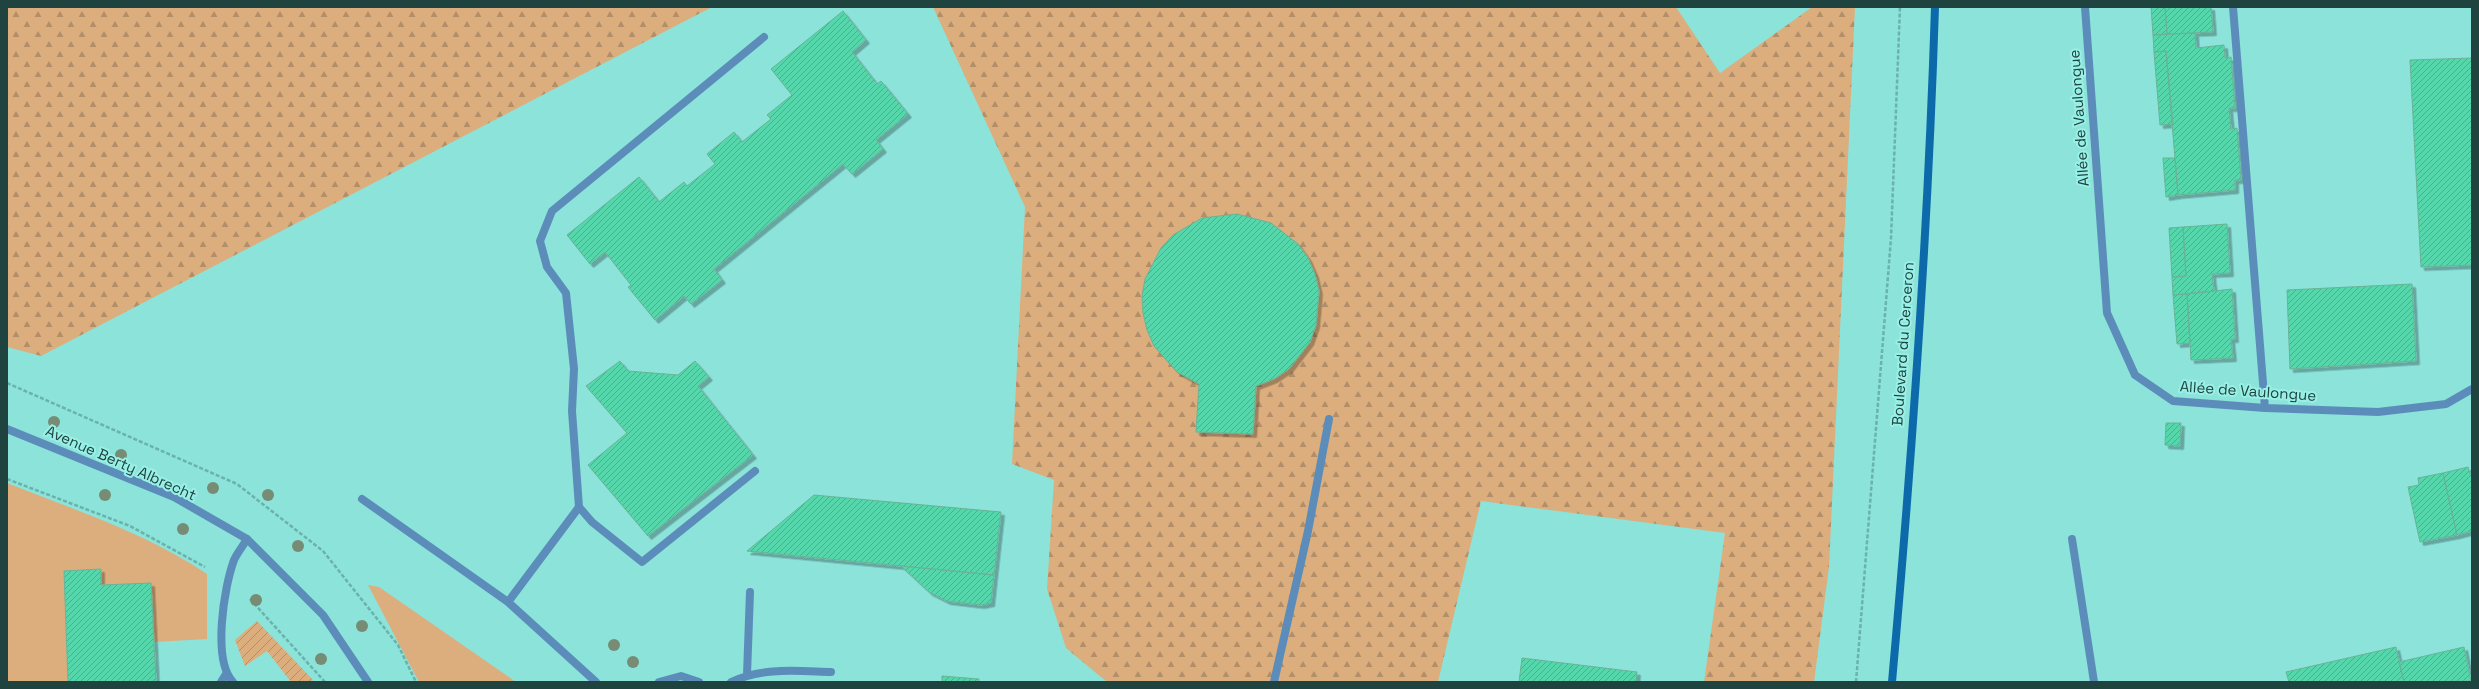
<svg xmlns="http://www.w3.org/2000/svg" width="2479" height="689" font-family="'Space Grotesk',sans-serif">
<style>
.grass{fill:#dcae7e}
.forest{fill:url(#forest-firs)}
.garden{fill:url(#garden-furrows)}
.building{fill:url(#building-hatch);stroke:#69b397;filter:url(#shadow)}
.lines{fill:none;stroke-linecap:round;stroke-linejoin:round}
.path{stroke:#6ab2ab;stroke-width:2.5;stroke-dasharray:4 2;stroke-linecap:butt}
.lane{stroke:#5c8dba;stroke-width:8}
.street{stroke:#5c8dba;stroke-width:8}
.secondary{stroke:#0c6aab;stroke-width:8}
.tree{fill:#768c75}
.labels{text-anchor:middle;stroke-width:4;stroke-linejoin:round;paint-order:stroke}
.street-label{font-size:15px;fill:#1f4440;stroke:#99f0e7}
</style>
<defs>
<pattern id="forest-firs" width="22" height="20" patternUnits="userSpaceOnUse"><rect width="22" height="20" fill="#dcae7e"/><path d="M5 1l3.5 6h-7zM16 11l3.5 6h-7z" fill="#b28f69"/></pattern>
<pattern id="garden-furrows" width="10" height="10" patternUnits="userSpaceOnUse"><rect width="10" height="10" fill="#dcae7e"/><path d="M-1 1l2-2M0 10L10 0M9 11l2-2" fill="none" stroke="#b28f69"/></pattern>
<pattern id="building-hatch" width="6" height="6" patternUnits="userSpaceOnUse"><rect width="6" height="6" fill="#55d7ab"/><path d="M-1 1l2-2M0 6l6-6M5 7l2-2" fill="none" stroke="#46b08d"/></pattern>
<filter id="shadow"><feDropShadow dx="3.5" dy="3.5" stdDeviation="0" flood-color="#0004"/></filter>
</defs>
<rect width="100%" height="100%" fill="#8be3da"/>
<path class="grass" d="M7,483C75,510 146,533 207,574V639L154,642L151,584L101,585V569L64,571L68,682H7Z
M368,585L379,587L516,682H419Z"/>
<path class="forest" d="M7,7H712L41,356L7,347Z
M933,7H1676L1720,73L1812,7H1855L1829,567L1814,682H1704L1725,533L1481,501L1438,682H1107L1066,648L1047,589L1054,480L1012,464L1025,207Z"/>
<path class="garden" d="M257,621L312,679L313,682H291L267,651L245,666L235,640Z"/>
<path class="building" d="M2151,7H2165L2167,34L2153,35Z
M2165,7H2211L2213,32L2167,34Z
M843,11L866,40L852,52L877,84L881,81L908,114L876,140L883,149L852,174L843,164L714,269L722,280L691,304L684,296L655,320L628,287L631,285L605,252L590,264L567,235L639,177L659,202L684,182L687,186L715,164L707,154L734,132L742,142L771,119L767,115L792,95L771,69Z
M2195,33L2196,48L2224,45L2225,58L2231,57L2235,108H2229L2231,129L2237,128L2241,180H2235V190L2178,195L2166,51L2154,52L2153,35Z
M2166,51L2173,124L2160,125L2154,52Z
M2472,58V265L2421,267L2410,60Z
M2163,158H2175L2178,195L2166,197Z
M1237,214L1271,223L1298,244L1308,258L1315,274L1319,291L1316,325L1310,342L1289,369L1274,379L1256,386L1253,434L1196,432L1199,384L1177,372L1154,346L1147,330L1143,313L1142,296L1145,279L1161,248L1173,235L1202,218Z
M2227,224L2230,273L2212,274L2214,291L2173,295L2172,277L2186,276L2183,227Z
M2183,227L2186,276L2172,277L2169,228Z
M2412,284L2416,361L2290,369L2287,290Z
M2232,289L2235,339H2231L2233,358L2191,360L2187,294Z
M2187,294L2190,343L2177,344L2173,295Z
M620,361L628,371L678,375L695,361L709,377L698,386L753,455L648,536L588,465L627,433L586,386Z
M2166,423H2181L2180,446L2165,445Z
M2468,467L2470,474L2472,473V531L2457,535L2443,473Z
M2443,473L2457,535L2420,542L2408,487L2419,485L2418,478Z
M814,495L1001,512L994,575L747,551Z
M901,566L994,575L991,603L981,605L947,601L929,592Z
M101,569V585L151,583L156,682H68L64,571Z
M2396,647L2404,682H2289L2286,672Z
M2464,647L2471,681L2404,682L2399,662Z
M1522,658L1637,672L1636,682H1519Z
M942,676L979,679V682H942Z"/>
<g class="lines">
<path class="path" d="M7,383L237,484L323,551L398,645L416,682
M7,479L130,526L205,567
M250,599L325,682
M1856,682L1891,238L1900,7"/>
<path class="lane" d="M2233,7L2265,408
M362,499L508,602L596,682
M579,507L592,522L642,562L755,471
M2072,539L2094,682
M508,602L579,507L572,411L574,369L566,293L547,267L540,241L552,211L764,37
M747,675L750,592
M221,682L226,674
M233,682C212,660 224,587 234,560C237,553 243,546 247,539
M659,682L681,676L699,682
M731,682C763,667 796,671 831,672
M1274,682L1308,531L1329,419"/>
<path class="street" d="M2085,7L2107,313L2135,375L2173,401L2265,408L2378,412L2446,404L2472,389
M7,429L174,497L247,539L323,615L368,682"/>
<path class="secondary" d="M1892,682C1912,458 1928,232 1935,7"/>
</g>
<g class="tree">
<circle cx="54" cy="422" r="6"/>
<circle cx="121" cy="455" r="6"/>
<circle cx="213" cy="488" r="6"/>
<circle cx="105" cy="495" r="6"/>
<circle cx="268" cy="495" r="6"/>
<circle cx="183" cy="529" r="6"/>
<circle cx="298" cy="546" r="6"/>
<circle cx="256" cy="600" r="6"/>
<circle cx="362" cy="626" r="6"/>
<circle cx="614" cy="645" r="6"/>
<circle cx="321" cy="659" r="6"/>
<circle cx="633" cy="662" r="6"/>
</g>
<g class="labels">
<g class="street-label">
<text transform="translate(2079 118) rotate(-94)" y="5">Allée de Vaulongue</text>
<text transform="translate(1903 344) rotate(-86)" y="5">Boulevard du Cerceron</text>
<text transform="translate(2248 391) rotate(4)" y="5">Allée de Vaulongue</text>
<text transform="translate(121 463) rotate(24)" y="5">Avenue Berty Albrecht</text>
</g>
</g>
<rect width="2479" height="689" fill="none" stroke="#1f4440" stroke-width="16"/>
</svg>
